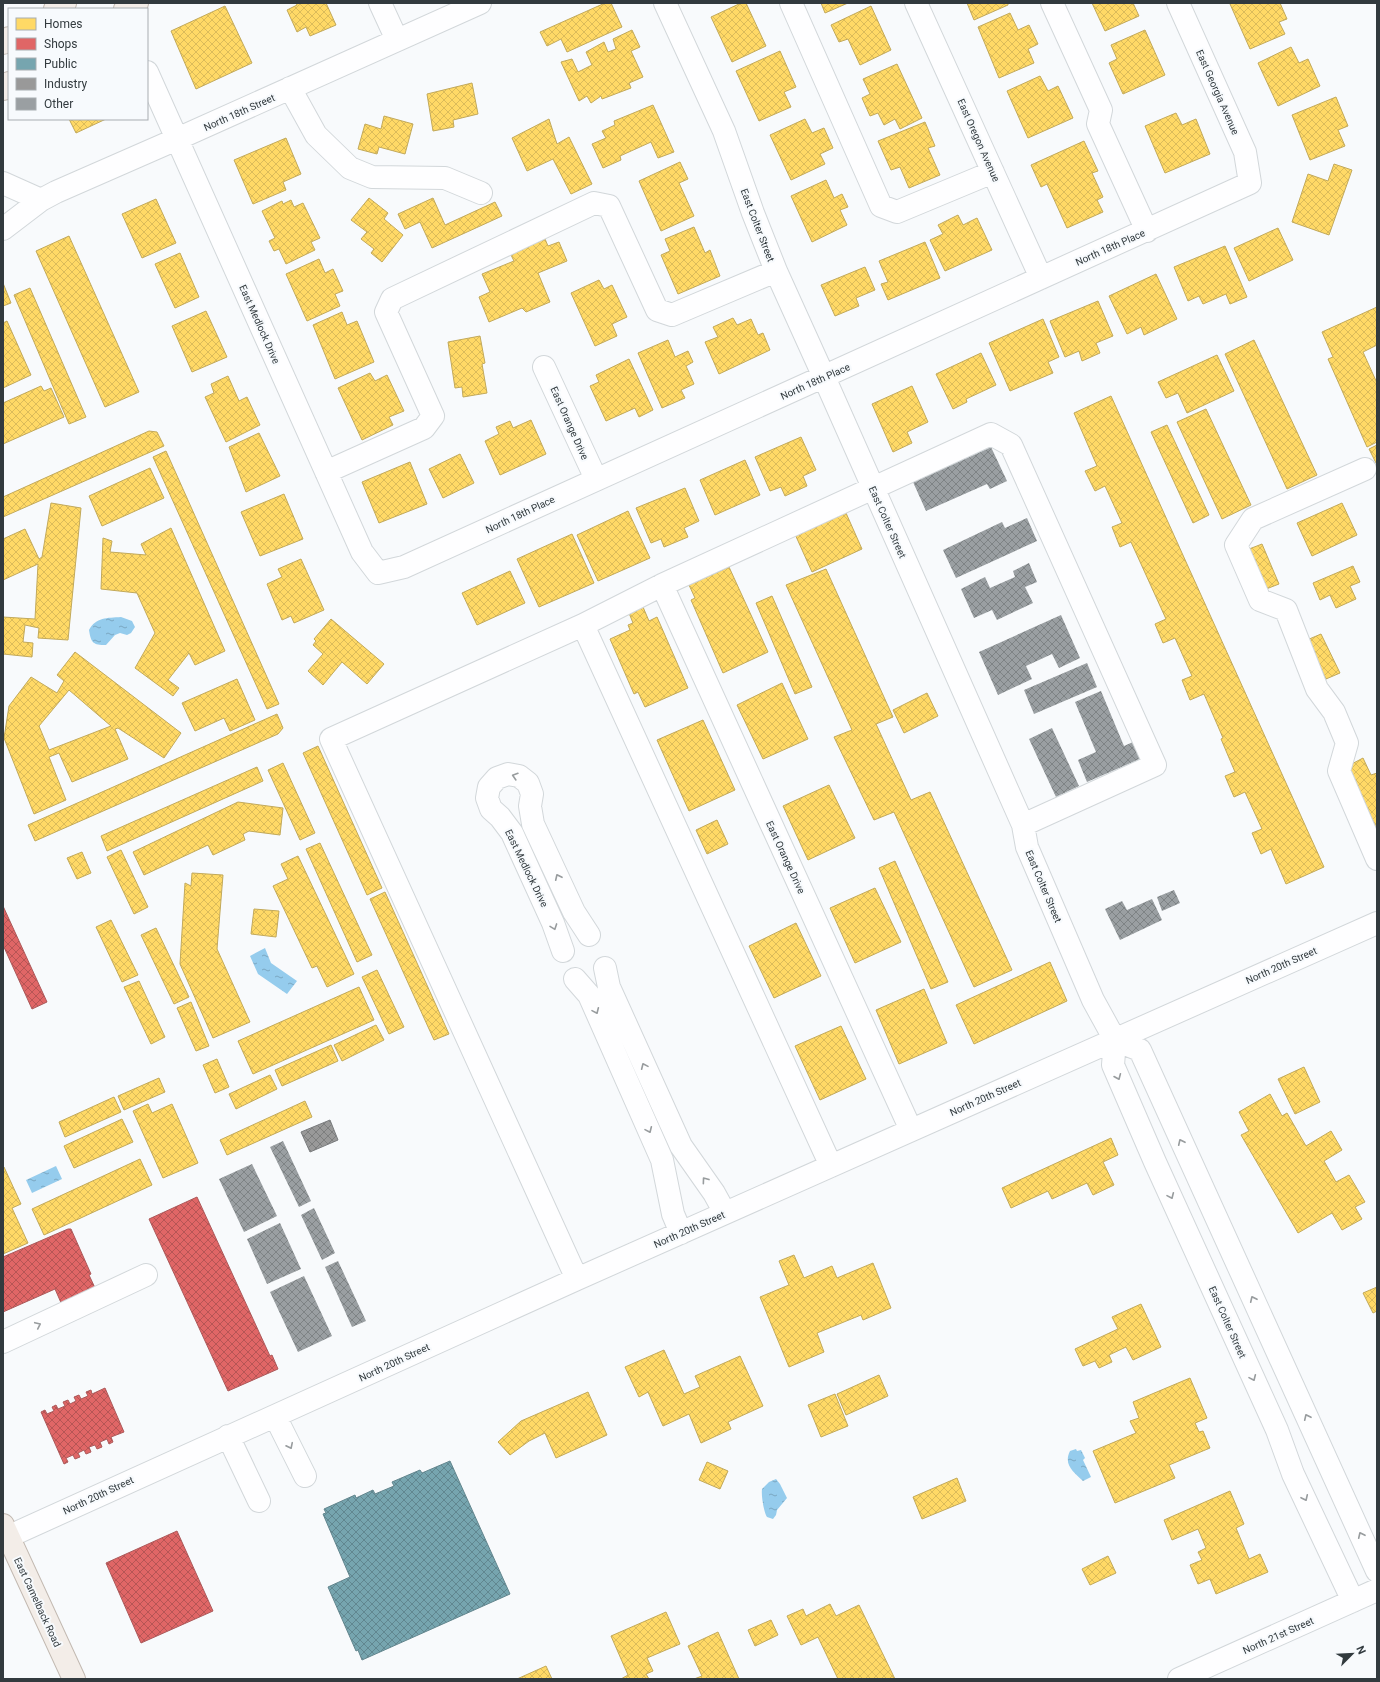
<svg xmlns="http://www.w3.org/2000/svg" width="1380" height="1682" font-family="Roboto,sans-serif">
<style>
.water{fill:url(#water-ripples)}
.homes{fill:url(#homes-cross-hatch);stroke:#c2a95a;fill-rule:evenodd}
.shops{fill:url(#shops-cross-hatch);stroke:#ac595a}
.public{fill:url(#public-cross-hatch);stroke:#62858d}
.industry{fill:url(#industry-cross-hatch);stroke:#7a7c7e}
.building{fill:url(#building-cross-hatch)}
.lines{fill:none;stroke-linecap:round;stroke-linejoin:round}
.minor-casing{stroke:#d2d7da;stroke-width:24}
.major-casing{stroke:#c2b9b1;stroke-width:24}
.minor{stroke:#fefeff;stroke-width:22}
.major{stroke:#f3ede8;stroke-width:22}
.oneway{stroke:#989c9e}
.labels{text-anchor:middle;stroke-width:4;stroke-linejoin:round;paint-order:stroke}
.street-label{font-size:10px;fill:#323a3e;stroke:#f7fafd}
</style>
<defs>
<pattern id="water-ripples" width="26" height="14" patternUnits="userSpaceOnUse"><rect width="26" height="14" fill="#95cced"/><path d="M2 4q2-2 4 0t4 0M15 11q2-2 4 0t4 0" fill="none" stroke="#7aa7c1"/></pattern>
<pattern id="homes-cross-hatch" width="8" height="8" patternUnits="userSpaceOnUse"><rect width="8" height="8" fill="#ffd966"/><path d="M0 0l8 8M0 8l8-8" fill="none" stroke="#dbbb5a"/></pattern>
<pattern id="shops-cross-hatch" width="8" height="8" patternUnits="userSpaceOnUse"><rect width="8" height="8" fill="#e06666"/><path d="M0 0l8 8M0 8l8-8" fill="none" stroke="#b65555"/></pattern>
<pattern id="public-cross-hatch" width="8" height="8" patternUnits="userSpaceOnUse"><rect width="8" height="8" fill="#76a5af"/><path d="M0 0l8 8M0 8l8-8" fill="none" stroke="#618790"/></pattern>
<pattern id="industry-cross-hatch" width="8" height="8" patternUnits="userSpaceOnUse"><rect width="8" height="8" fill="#999"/><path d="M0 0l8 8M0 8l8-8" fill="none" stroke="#7d7e7e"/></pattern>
<pattern id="building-cross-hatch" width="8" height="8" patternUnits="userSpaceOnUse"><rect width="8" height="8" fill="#9a9fa2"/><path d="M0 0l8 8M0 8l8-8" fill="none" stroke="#7e8385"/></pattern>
</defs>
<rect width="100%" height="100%" fill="#f8fafc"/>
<path class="water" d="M121,617L132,621L135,627L131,633L127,635L120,633L115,635L106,645C93,645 91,643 89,630C96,617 107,618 121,617Z
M265,948L271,963L297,981L287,994L258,974L250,956Z
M56,1166L62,1179L32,1193L26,1180Z
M1076,1449L1077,1451L1081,1450L1085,1458L1083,1460L1091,1477L1083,1481C1074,1472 1063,1465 1070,1451Z
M776,1479L780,1484L787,1498L777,1510L776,1515L773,1519L767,1517C764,1512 761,1496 762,1489L769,1482Z"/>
<path class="homes" d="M296,3H326L336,25L310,36L306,27L297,32L287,10L297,5Z
M605,3H611L622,27L567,52L561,39L547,46L540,32Z
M741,3H746L766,46L732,62L711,17Z
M821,3H848L825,13Z
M967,3H1008V5L974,20Z
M1092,3H1133L1139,16L1105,31Z
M1233,3H1280L1287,19L1279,22L1285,34L1250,49L1230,4Z
M225,6L252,63L196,89L171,31Z
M871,6L891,50L860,65L848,39L839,42L831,25Z
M1010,13L1018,30L1029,25L1038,44L1028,49L1034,63L999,78L978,27Z
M632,30L640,47L631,51L643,77L629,83L631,88L602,99L601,96L591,103L587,96L579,101L561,62L572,59L578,72L592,65L586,52L604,42L608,52L616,49L613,39Z
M1145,30L1165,75L1123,94L1109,63L1117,59L1111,45Z
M1291,47L1299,63L1308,59L1320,86L1278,106L1258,63Z
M780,51L796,87L784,92L791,107L759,121L736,71Z
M897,64L922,118L900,129L895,119L884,125L878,113L870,116L862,98L870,94L863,79Z
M1040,76L1048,91L1058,86L1073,118L1028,138L1007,91Z
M472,83L478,114L453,120L454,127L433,131L427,94Z
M1336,97L1348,126L1338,130L1345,146L1310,160L1292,115Z
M653,105L674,152L658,158L651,142L620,156L621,160L603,168L592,144L606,138L602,131L615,125L614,121Z
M1176,113L1182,125L1196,119L1210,154L1165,173L1145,126Z
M384,116L413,124L405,154L379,147L377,154L358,149L365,124L381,129Z
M69,119H106L76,133Z
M549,119L557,144L569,137L592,184L571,194L553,159L527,171L512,138Z
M805,119L812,133L824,128L833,148L820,154L825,164L791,180L770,135Z
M925,122L935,146L928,148L940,175L909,188L900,167L891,170L878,141Z
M286,138L301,174L283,182L286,190L253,204L234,160Z
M1084,141L1098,171L1092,173L1103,197L1097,200L1103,212L1067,228L1047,184L1041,187L1031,165Z
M680,162L688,179L679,183L694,216L661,231L639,181Z
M1334,164L1352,170L1329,235L1292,222L1308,174L1328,181Z
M826,180L834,198L842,194L848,207L840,210L847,225L812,242L791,196Z
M369,198L388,213L384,219L403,235L382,262L371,253L374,249L361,239L367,232L351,220Z
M433,198L445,225L495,202L502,216L432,248L420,222L405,229L398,214Z
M156,199L176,243L142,258L122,214Z
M291,200L294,207L303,203L320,238L311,242L315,250L286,264L279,249L274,251L269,241L275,238L262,211L282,201L283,204Z
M958,215L963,225L977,218L992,250L945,271L930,240L943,234L938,225Z
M694,227L705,253L710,250L720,276L678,294L661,255L670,251L665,239Z
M1278,228L1293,260L1249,281L1234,248Z
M69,236L139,392L105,407L36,251Z
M545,239L548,246L559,242L567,261L538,273L550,302L526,312L522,308L489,322L479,297L490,292L482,274L514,261L510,253Z
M925,242L940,278L888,300L881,284L888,282L879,261Z
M1225,246L1247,297L1230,304L1226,294L1203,304L1199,296L1188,301L1174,267Z
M180,253L199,297L175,308L155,264Z
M319,259L325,273L333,269L343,291L335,294L340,306L307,321L286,274Z
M865,267L875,290L856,298L859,306L835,316L821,285Z
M1156,274L1177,319L1144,335L1141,327L1127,334L1109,296Z
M599,280L604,289L612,285L627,317L612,324L617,336L595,346L571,293Z
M3,283L11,303L3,306Z
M30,288L86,417L69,424L14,295Z
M1098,301L1113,336L1096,343L1100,353L1082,361L1079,351L1065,357L1050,321Z
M1377,307V345L1363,352L1377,383V442L1367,447L1328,359L1333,357L1322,332Z
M206,311L227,357L192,372L172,326Z
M342,312L347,325L357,321L374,362L335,379L313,325Z
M733,318L737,325L751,319L758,335L763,333L770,350L719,374L705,342L718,337L713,327Z
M1043,319L1059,357L1048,362L1053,373L1010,391L989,343Z
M7,321L31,375L3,388V323Z
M480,336L485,363L482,364L487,393L463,397L462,387L455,388L448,342Z
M668,340L675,357L688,351L693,362L686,366L694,384L681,390L685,398L662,408L638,353Z
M1254,340L1317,475L1287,489L1225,354Z
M981,353L996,385L966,399L967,402L953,409L936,374Z
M1217,355L1234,391L1187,413L1178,393L1166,398L1158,382Z
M629,359L653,410L639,417L635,408L606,421L590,386L599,382L596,375Z
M370,373L375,381L387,375L404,411L389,417L393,425L362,440L338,388Z
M228,376L239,401L247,397L260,425L226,442L205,397L214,393L211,384Z
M41,386L44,391L51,388L64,417L3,444V403Z
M912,386L928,422L907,432L912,443L893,452L872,404Z
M1111,396L1324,867L1286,884L1271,849L1261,854L1252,833L1262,829L1245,792L1234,797L1225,776L1235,772L1221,739L1223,738L1204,694L1190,700L1182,680L1192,676L1175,638L1163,643L1155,624L1166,619L1131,542L1120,547L1112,527L1122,523L1105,486L1095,491L1085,471L1097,466L1074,413Z
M1206,409L1251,505L1222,519L1177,422Z
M531,420L546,454L500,475L485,441L499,434L496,427L510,421L513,428Z
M1167,425L1209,515L1193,523L1151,432Z
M149,431L157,432L164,446L3,517V497Z
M259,433L280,476L246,492L229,447Z
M801,437L816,470L803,476L807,486L785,496L781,487L770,491L755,457Z
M1377,445V465L1369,449Z
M166,451L279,704L267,709L153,457Z
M460,454L474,483L443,498L429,469Z
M745,460L760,495L715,515L700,480Z
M410,462L427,504L379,523L362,482Z
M150,468L164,498L102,526L89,496Z
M685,488L699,521L684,528L688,537L664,547L661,539L651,543L636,508Z
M284,494L303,539L260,556L241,512Z
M51,503L81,508L68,640L38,638L39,628L25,625L23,642L33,643L32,657L3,654V617L35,619L38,564L3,580V539L25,529L39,559L42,557Z
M1342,503L1357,535L1312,556L1297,523Z
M628,511L650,558L598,581L577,535Z
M846,513L862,549L812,572L794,532H803Z
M171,528L225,651L195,665L189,653L168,680L179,688L173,696L135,668L155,633L137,593L101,589L103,538L112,541L110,552L146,555L141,544Z
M572,534L594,583L539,607L517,559Z
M1262,544L1279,584L1261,591L1244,551Z
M301,559L324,610L294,623L291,616L282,620L267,584L282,577L278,569Z
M1353,566L1360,582L1350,586L1356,599L1336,608L1330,595L1320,600L1313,583Z
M729,567L768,652L723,673L691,600L695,598L689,585Z
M826,569L893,717L876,724L911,800L930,792L1012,970L974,987L894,812L874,820L834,737L852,730L786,585Z
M510,571L525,603L477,625L462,593Z
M772,596L812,687L795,694L756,603Z
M643,607L649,621L657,617L688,688L645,707L638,692L634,694L610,639L630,630L628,625L633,623L629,613Z
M331,619L384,664L367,684L342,662L323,685L308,671L323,654L313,645L316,641L314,639Z
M1321,634L1340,673L1326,679L1307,640Z
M75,652L181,733L164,758L118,728L115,729L128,759L72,782L59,753L49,757L66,800L34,814L4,738L9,706L31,677L57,693L64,681L57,675ZM69,690L111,726L49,750L39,726Z
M237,679L255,720L230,731L224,718L195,731L182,703Z
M782,683L808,739L763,759L737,705Z
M927,693L938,716L904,733L893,710Z
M277,714L283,728L278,734L35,841L28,825Z
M703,720L735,790L689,811L657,740Z
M318,746L382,888L367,895L303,753Z
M1363,758L1371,775L1377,773V830L1348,766Z
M283,763L315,833L300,840L268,770Z
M257,767L263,781L107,851L101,836Z
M829,785L855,838L808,860L783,806Z
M238,802L283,808L280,835L249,831L243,834L245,840L213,855L208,845L144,875L133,852Z
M717,820L728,844L707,854L696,830Z
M320,843L372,955L357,962L306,849Z
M121,850L148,907L134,914L107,857Z
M82,852L91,873L77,879L67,858Z
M298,856L354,974L327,987L317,966L312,968L273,886L288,879L281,864Z
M895,861L948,982L931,989L879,868Z
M192,873L223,875L217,949L250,1022L213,1038L180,964L185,883L191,886Z
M875,888L901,942L855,963L830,908Z
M385,892L449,1034L434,1040L370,899Z
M254,909L279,911L276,937L251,934Z
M111,920L138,975L122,982L96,927Z
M796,923L821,976L774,998L749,946Z
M156,928L189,997L174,1004L141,935Z
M1050,962L1067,1001L974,1044L956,1005Z
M377,970L404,1027L389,1034L362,977Z
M139,981L165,1037L151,1044L124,987Z
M359,987L374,1020L253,1074L238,1041Z
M924,989L947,1043L899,1064L876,1010Z
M191,1002L209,1046L196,1051L177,1008Z
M376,1025L384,1040L342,1061L334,1045Z
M841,1026L866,1079L820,1100L795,1046Z
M331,1045L338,1061L282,1086L275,1070Z
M217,1059L229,1087L215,1093L203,1065Z
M1304,1067L1320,1102L1295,1114L1278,1079Z
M270,1075L277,1089L236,1109L229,1094Z
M159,1078L165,1092L124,1110L118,1096Z
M1270,1094L1282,1116L1287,1113L1306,1146L1331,1131L1342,1150L1324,1161L1336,1182L1349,1175L1365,1202L1355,1207L1362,1219L1342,1230L1332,1213L1298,1233L1241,1135L1249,1131L1239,1112Z
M114,1097L121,1112L65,1137L59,1122Z
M305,1101L312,1117L227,1155L220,1140Z
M148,1104L152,1113L172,1104L198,1163L163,1178L133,1111Z
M122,1119L133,1142L74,1168L64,1146Z
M1111,1138L1118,1155L1103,1162L1114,1185L1093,1195L1087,1183L1052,1199L1048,1191L1011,1208L1002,1188Z
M140,1159L152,1185L44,1235L32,1209Z
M4,1167L21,1204L12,1208L28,1243L3,1254V1168Z
M794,1255L804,1278L832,1266L837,1278L873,1263L891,1308L863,1320L861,1315L817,1333L824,1352L789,1367L760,1297L789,1285L779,1261Z
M1377,1287V1311L1373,1313L1363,1293Z
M1141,1304L1161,1347L1133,1360L1126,1347L1109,1355L1112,1362L1099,1368L1095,1361L1083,1366L1075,1349L1118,1329L1112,1317Z
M664,1350L684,1394L700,1387L695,1376L740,1356L763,1406L728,1422L731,1429L701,1443L689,1414L663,1426L648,1392L639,1397L625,1367Z
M879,1375L888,1396L846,1415L837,1394Z
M1190,1378L1207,1418L1195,1423L1199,1432L1203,1431L1210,1448L1169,1465L1175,1478L1115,1503L1093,1451L1136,1433L1130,1421L1139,1418L1133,1402Z
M588,1392L607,1435L556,1458L545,1433L529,1441L510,1455L498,1442L521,1421Z
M835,1394L848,1426L821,1437L808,1405Z
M707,1462L728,1471L720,1489L699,1480Z
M957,1478L966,1501L922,1519L913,1497Z
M1230,1491L1244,1524L1236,1528L1249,1559L1260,1554L1268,1572L1216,1594L1210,1579L1198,1584L1190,1565L1202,1560L1198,1552L1206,1548L1198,1529L1172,1540L1164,1520Z
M1108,1556L1116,1573L1090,1585L1082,1569Z
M830,1604L836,1616L859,1605L895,1679H838L818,1637L801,1645L787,1616L803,1609L806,1616Z
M666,1612L680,1644L647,1658L653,1671L646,1674L649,1679H621L628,1675L611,1636Z
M771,1620L778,1635L755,1646L748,1630Z
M718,1632L739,1679H694L702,1676L688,1646Z
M546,1666L552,1679H517Z"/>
<path class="shops" d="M3,906L47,1002L32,1009L3,945Z
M197,1197L270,1356L272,1355L278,1369L228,1391L149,1219Z
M68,1229H71L91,1274L89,1275L96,1290L62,1305L55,1289L3,1312V1257Z
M105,1388L124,1432L111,1437L113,1442L109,1444L107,1439L100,1442L102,1447L97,1449L95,1445L89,1447L91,1452L86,1454L84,1450L78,1453L80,1457L75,1459L73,1455L66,1458L68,1462L64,1464L41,1412L45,1410L47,1414L54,1411L52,1407L56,1405L58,1409L65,1406L63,1402L68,1400L70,1404L76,1401L74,1397L79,1395L81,1399L88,1396L86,1392L91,1390L92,1394Z
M177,1531L213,1611L141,1643L106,1563Z"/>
<path class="public" d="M450,1461L510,1594L362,1660L358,1650L356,1651L328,1587L350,1577L323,1514L326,1513L324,1509L355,1495L356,1498L373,1490L375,1494L394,1486L392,1482L420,1470L422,1473Z"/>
<path class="industry" d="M330,1120L338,1140L310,1152L301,1132Z"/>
<path class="building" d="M991,447L1007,481L990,489L987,484L926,511L913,482Z
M1027,518L1037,541L956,578L943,550L1002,522L1005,528Z
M1029,563L1037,582L1025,587L1033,603L997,620L992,610L974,618L961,589L985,577L990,588L1015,577L1013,571Z
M1061,615L1080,658L1059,668L1052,654L1026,666L1032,679L998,695L979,652Z
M1087,663L1097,687L1034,714L1024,690Z
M1101,691L1124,746L1133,742L1140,759L1087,782L1078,760L1096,752L1075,702Z
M1052,728L1079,786L1056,797L1029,739Z
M1174,890L1180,903L1162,911L1157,897Z
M1152,899L1162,920L1120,940L1105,909L1122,901L1127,910Z
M283,1141L311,1201L299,1207L270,1147Z
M252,1164L277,1216L244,1232L219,1179Z
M314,1208L335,1253L322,1260L301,1215Z
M280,1223L301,1269L267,1284L247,1239Z
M338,1261L366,1321L352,1327L325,1267Z
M304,1276L332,1336L298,1352L270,1292Z"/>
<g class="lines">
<g class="minor-casing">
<path id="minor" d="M380,3L397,40
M665,3L724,131L753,213L776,271L824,377L1023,825L1027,847L1093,1000L1115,1040L1113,1065L1155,1162L1277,1430L1293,1474L1353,1601
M791,3L881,206L897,212L993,172
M916,3L1041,278
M1052,3L1101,110L1098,124L1147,231
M147,72L362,552L378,573L404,567L1250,183L1245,152L1178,3
M290,88L316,135L350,168L372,177L445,178L481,193
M3,183L41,200
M3,229L41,200L56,192L177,139L480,3
M544,367L596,479
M1365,469L1253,519L1236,545L1260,600L1286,610L1317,689L1334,712L1347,743L1339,771L1377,859
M326,472L424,428L433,416L386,312L392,299L594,203L609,206L657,310L672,315L776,271
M662,585L911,1130
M583,625L831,1166
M563,951L553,923L512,833L500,817L491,809L487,798L489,787L497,778L508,774L519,776L528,783L532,794L530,806L533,824L574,912L589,935
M605,968L609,987L681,1146L714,1193L725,1213
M575,979L589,995L662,1160L673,1214L681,1233
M1115,1040L1140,1050L1377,1571
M577,1279L331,739L583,625L662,585L991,434L1011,445L1155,765L1023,825
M3,1342L146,1275
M275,1416L305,1476
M228,1436L259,1501
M3,1539L577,1279L1377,923
M1179,1679L1377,1590"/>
</g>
<g class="major-casing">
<path id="major" d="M55,9L65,3
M125,9L137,3
M3,43L9,38
M3,89L9,83
M3,1525L74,1679"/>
</g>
<use href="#minor" class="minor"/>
<use href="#major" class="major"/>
</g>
<defs><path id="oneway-chevron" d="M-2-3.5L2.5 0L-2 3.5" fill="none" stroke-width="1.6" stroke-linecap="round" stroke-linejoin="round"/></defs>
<g class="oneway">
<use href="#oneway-chevron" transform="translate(515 776) rotate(-163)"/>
<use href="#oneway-chevron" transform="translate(558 877) rotate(-115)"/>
<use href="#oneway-chevron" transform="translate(554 927) rotate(70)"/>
<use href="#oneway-chevron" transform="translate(596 1011) rotate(66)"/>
<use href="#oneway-chevron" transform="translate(644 1066) rotate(-114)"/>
<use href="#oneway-chevron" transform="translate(1118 1077) rotate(67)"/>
<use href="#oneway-chevron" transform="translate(649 1130) rotate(66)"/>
<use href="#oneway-chevron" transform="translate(1181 1142) rotate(-115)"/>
<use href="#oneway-chevron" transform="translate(705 1180) rotate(-126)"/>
<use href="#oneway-chevron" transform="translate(1171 1196) rotate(66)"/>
<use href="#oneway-chevron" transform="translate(1253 1299) rotate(-115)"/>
<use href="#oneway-chevron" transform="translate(38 1325) rotate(-25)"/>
<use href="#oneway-chevron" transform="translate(1253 1378) rotate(66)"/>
<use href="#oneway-chevron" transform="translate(1307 1417) rotate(-115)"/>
<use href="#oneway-chevron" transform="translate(290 1446) rotate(64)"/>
<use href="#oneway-chevron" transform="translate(1305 1498) rotate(65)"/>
<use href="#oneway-chevron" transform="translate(1361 1535) rotate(-115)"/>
</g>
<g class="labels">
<g class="street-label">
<text transform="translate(1218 92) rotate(66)" y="4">East Georgia Avenue</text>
<text transform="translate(239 112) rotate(-24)" y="4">North 18th Street</text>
<text transform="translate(979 140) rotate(66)" y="4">East Oregon Avenue</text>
<text transform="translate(758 225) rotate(69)" y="4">East Colter Street</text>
<text transform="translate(1110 247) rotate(-24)" y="4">North 18th Place</text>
<text transform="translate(260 324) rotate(66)" y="4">East Medlock Drive</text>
<text transform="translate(815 381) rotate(-24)" y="4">North 18th Place</text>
<text transform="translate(570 423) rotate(66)" y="4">East Orange Drive</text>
<text transform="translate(520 514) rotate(-25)" y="4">North 18th Place</text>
<text transform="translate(888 522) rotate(66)" y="4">East Colter Street</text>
<text transform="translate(786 857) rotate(65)" y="4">East Orange Drive</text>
<text transform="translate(527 868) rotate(64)" y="4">East Medlock Drive</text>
<text transform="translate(1044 886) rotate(67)" y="4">East Colter Street</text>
<text transform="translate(1281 965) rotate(-24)" y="4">North 20th Street</text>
<text transform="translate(985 1097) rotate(-24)" y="4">North 20th Street</text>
<text transform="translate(689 1229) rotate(-24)" y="4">North 20th Street</text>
<text transform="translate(1228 1322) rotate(66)" y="4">East Colter Street</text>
<text transform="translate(394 1362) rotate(-25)" y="4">North 20th Street</text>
<text transform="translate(98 1495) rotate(-25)" y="4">North 20th Street</text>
<text transform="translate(38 1602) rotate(65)" y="4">East Camelback Road</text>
<text transform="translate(1278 1635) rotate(-24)" y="4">North 21st Street</text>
</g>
</g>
<rect width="1380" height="1682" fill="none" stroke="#323a3e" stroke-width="8"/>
<rect x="8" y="8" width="140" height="112" fill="#f7fafd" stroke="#a8adb1"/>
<rect x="16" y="18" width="20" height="12" fill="#ffd966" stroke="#a8adb1"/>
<text x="44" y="28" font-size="12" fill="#323a3e">Homes</text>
<rect x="16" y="38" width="20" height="12" fill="#e06666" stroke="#a8adb1"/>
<text x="44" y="48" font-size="12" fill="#323a3e">Shops</text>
<rect x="16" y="58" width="20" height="12" fill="#76a5af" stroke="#a8adb1"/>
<text x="44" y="68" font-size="12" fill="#323a3e">Public</text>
<rect x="16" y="78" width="20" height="12" fill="#999999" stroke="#a8adb1"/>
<text x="44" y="88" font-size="12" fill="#323a3e">Industry</text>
<rect x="16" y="98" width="20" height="12" fill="#9a9fa2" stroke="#a8adb1"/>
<text x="44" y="108" font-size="12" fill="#323a3e">Other</text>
<g transform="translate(1352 1654) rotate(66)" stroke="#f7fafd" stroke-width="3" paint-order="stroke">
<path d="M0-3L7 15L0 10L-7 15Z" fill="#323a3e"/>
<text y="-6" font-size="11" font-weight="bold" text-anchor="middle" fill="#323a3e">N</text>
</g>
</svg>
